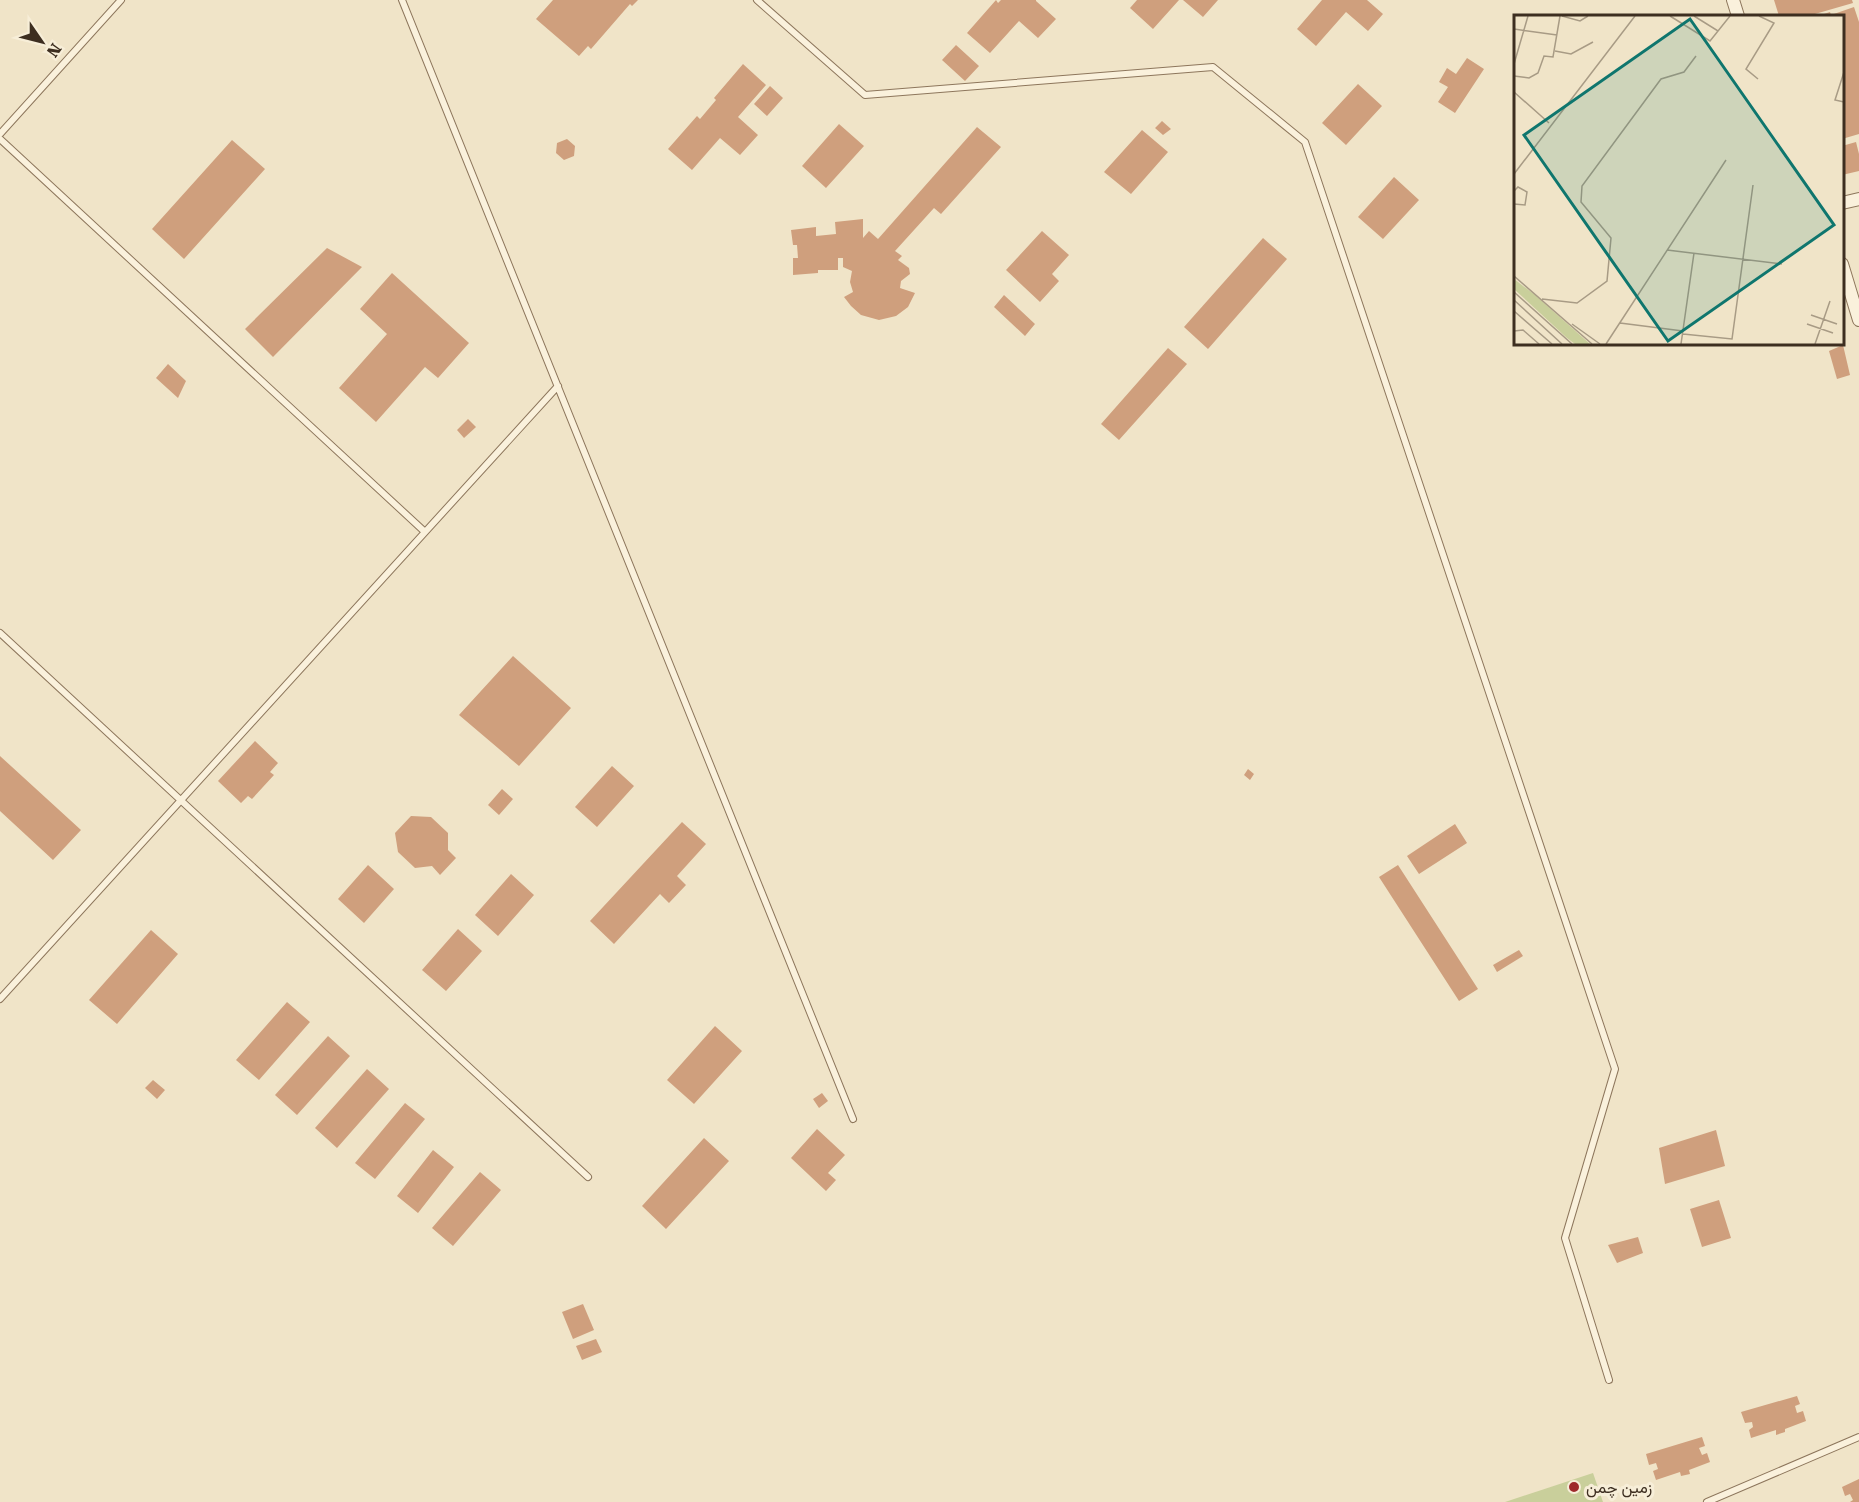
<svg xmlns="http://www.w3.org/2000/svg" width="1859" height="1502" font-family="'Roboto Serif',Vazirmatn,serif">
<style>
.green{fill:#c9cf9b}
.building{fill:#cf9f7d}
.lines{fill:none;stroke-linecap:round;stroke-linejoin:round}
.lane-casing{stroke:#8d765c;stroke-width:8}
.street-casing{stroke:#8d765c;stroke-width:14}
.lane{stroke:#faf1dc;stroke-width:6}
.street{stroke:#faf1dc;stroke-width:12}
.poi-dot{fill:#9e2a2b;stroke:#f7eed8;stroke-width:2}
.labels{text-anchor:middle;stroke-width:6;stroke-linejoin:round;paint-order:stroke}
.poi-label{font-size:16px;fill:#3d2e20;stroke:#f7eed8;text-anchor:start}
.inset-road{fill:none;stroke:#a89b85;stroke-width:1.5}
.view{fill:#0f766e;fill-opacity:0.15;stroke:#0f766e;stroke-width:3}
.inset-edge{fill:none;stroke:#3d2e20;stroke-width:3}
</style>
<rect width="100%" height="100%" fill="#f0e4c8"/>
<path class="green" d="M1593,1473L1603,1502H1505Z"/>
<path class="building" d="M553,0H638L632,6L630,4L591,49L588,46L579,56L536,19Z
M996,0L998,3L1001,0H1036V1L1056,19L1038,38L1019,21L990,53L967,33Z
M1137,0H1179L1153,29L1130,8Z
M1183,0H1218L1203,17Z
M1322,0H1367L1383,14L1368,31L1346,12L1316,46L1297,29Z
M1774,0H1852L1853,3L1808,16H1779Z
M1854,7L1859,22V134L1842,139V16H1818L1830,12L1831,15Z
M956,45L979,66L965,81L942,60Z
M1467,58L1484,69L1455,113L1438,102L1448,87L1439,82L1447,68L1456,74Z
M743,64L766,85L738,117L758,135L740,155L720,138L692,170L668,149L697,116L700,119L716,100L714,98Z
M1358,84L1382,106L1346,145L1322,123Z
M770,86L783,98L767,116L754,104Z
M1162,121L1171,129L1163,135L1155,128Z
M839,124L864,146L826,188L802,166Z
M977,127L1001,147L941,214L934,208L895,251L902,256L898,260L909,268L910,274L901,281L900,288L915,293L908,307L896,316L879,320L861,315L851,306L844,297L853,292L850,282L852,271L843,267V258H838V270H818V273L793,275V258H798L797,245H793L791,230L816,227V236L836,234L835,222L863,219V238L869,231L878,239Z
M1142,130L1168,152L1131,194L1104,172Z
M567,139L575,146L574,156L564,160L556,153L557,143Z
M232,140L265,169L184,259L152,229Z
M1856,142L1859,154V171L1842,175V146Z
M1394,177L1419,200L1383,239L1358,217Z
M1042,231L1069,255L1052,274L1059,281L1040,302L1006,270Z
M1263,238L1287,259L1208,349L1184,327Z
M327,248L362,267L273,357L245,329Z
M392,273L469,343L438,378L425,367L376,422L339,388L387,334L360,309Z
M1004,295L1035,324L1025,336L994,307Z
M1843,345L1850,375L1837,379L1829,351Z
M1168,348L1187,364L1119,440L1101,424Z
M168,364L186,381L178,398L156,378Z
M468,419L476,427L464,438L457,430Z
M513,656L571,708L519,766L459,715Z
M255,741L278,763L270,772L274,775L252,799L248,796L241,803L218,781Z
M0,756L81,830L53,860L0,811Z
M612,766L634,786L597,827L575,807Z
M1248,769L1254,774L1250,780L1244,775Z
M502,789L513,799L499,815L488,805Z
M411,816L431,817L448,833V850L456,858L440,875L432,866L415,868L398,852L395,833Z
M682,822L706,844L677,876L686,885L669,903L660,894L614,944L590,921Z
M1455,824L1467,843L1419,874L1407,856Z
M368,865L394,889L364,923L338,899Z
M1398,865L1478,989L1459,1001L1379,877Z
M511,874L534,895L498,936L475,915Z
M458,929L482,951L446,991L422,970Z
M151,930L178,954L117,1024L89,1000Z
M1519,950L1523,956L1497,972L1493,965Z
M287,1002L310,1022L259,1080L236,1060Z
M715,1026L742,1051L694,1104L667,1080Z
M328,1036L350,1056L297,1115L275,1095Z
M367,1069L389,1089L337,1148L315,1128Z
M153,1080L165,1090L157,1099L145,1088Z
M822,1093L828,1101L819,1108L813,1099Z
M405,1103L425,1119L375,1179L355,1163Z
M817,1129L845,1155L828,1173L836,1180L826,1191L791,1158Z
M1716,1130L1725,1166L1665,1184L1659,1148Z
M704,1138L729,1161L666,1229L642,1206Z
M433,1150L454,1167L418,1213L397,1196Z
M480,1172L501,1190L453,1246L432,1228Z
M1719,1200L1731,1238L1702,1247L1690,1209Z
M1638,1237L1643,1253L1617,1263L1608,1245Z
M583,1304L594,1330L573,1339L562,1312Z
M596,1339L602,1352L582,1360L576,1346Z
M1797,1396L1800,1404L1795,1406L1797,1413L1803,1411L1806,1421L1785,1429V1432L1776,1435V1430L1751,1438L1749,1430L1753,1427L1752,1422L1745,1423L1741,1412Z
M1702,1437L1705,1446L1699,1448L1702,1455L1707,1453L1710,1462L1689,1470L1690,1474L1681,1476L1680,1472L1656,1480L1653,1471L1658,1469L1656,1463L1649,1465L1646,1454Z
M1859,1479V1502H1850L1853,1500L1850,1494L1845,1496L1842,1487Z"/>
<g class="lines">
<g class="lane-casing">
<path id="lane" d="M402,0L853,1119
M757,0L865,95L1213,67L1305,142L1615,1069L1565,1238L1609,1380
M0,134L121,0
M0,139L425,532
M0,633L588,1177
M0,999L558,386
M1707,1502L1859,1437"/>
</g>
<g class="street-casing">
<path id="street" d="M1733,0L1738,16
M1842,203L1859,199
M1842,264L1859,320"/>
</g>
<use href="#lane" class="lane"/>
<use href="#street" class="street"/>
</g>
<circle class="poi-dot" cx="1574" cy="1487" r="6"/>
<g class="labels">
<g class="poi-label">
<text x="1586" y="1493">زمین چمن</text>
</g>
</g>
<g transform="translate(1514 15)">
<rect width="330" height="330" fill="#f0e4c8"/>
<path d="M0,264L21,280L76,329H61L53,323L0,274Z" fill="#c9cf9b"/>
<path class="inset-road" d="M48,1L66,6L74,1M156,1L196,26L204,16M180,1L204,16L216,1M0,14L43,20M41,36L57,39L79,27M0,49L14,1M330,57L321,85L330,87M0,61L15,63L24,58L30,41L39,42L46,1M244,64L232,54L260,8L245,1M0,77L35,108M0,159L121,1M0,176L4,172L13,177L11,190L0,189M153,235L268,249M0,261L78,329M0,277L58,329M28,284L63,288L93,266L97,223L67,187L68,171L147,64L170,57L182,41M0,285L48,329M0,296L38,329M297,300L323,309M106,308L169,316M58,309L86,329M293,309L319,318M0,316L9,315L25,329M169,319L218,324L239,170M92,329L212,145M167,329L180,238M301,329L316,286"/>
<path class="view" d="M176,4L320,210L154,326L10,120Z"/>
<rect width="330" height="330" class="inset-edge"/>
</g>
<g transform="translate(42 42) rotate(125)" stroke="#f7eed8" stroke-width="4.5" paint-order="stroke">
<path d="M0-4.5L10 22L0 15L-10 22Z" fill="#3d2e20"/>
<text y="-9" font-size="16" font-weight="bold" text-anchor="middle" fill="#3d2e20">N</text>
</g>
</svg>
